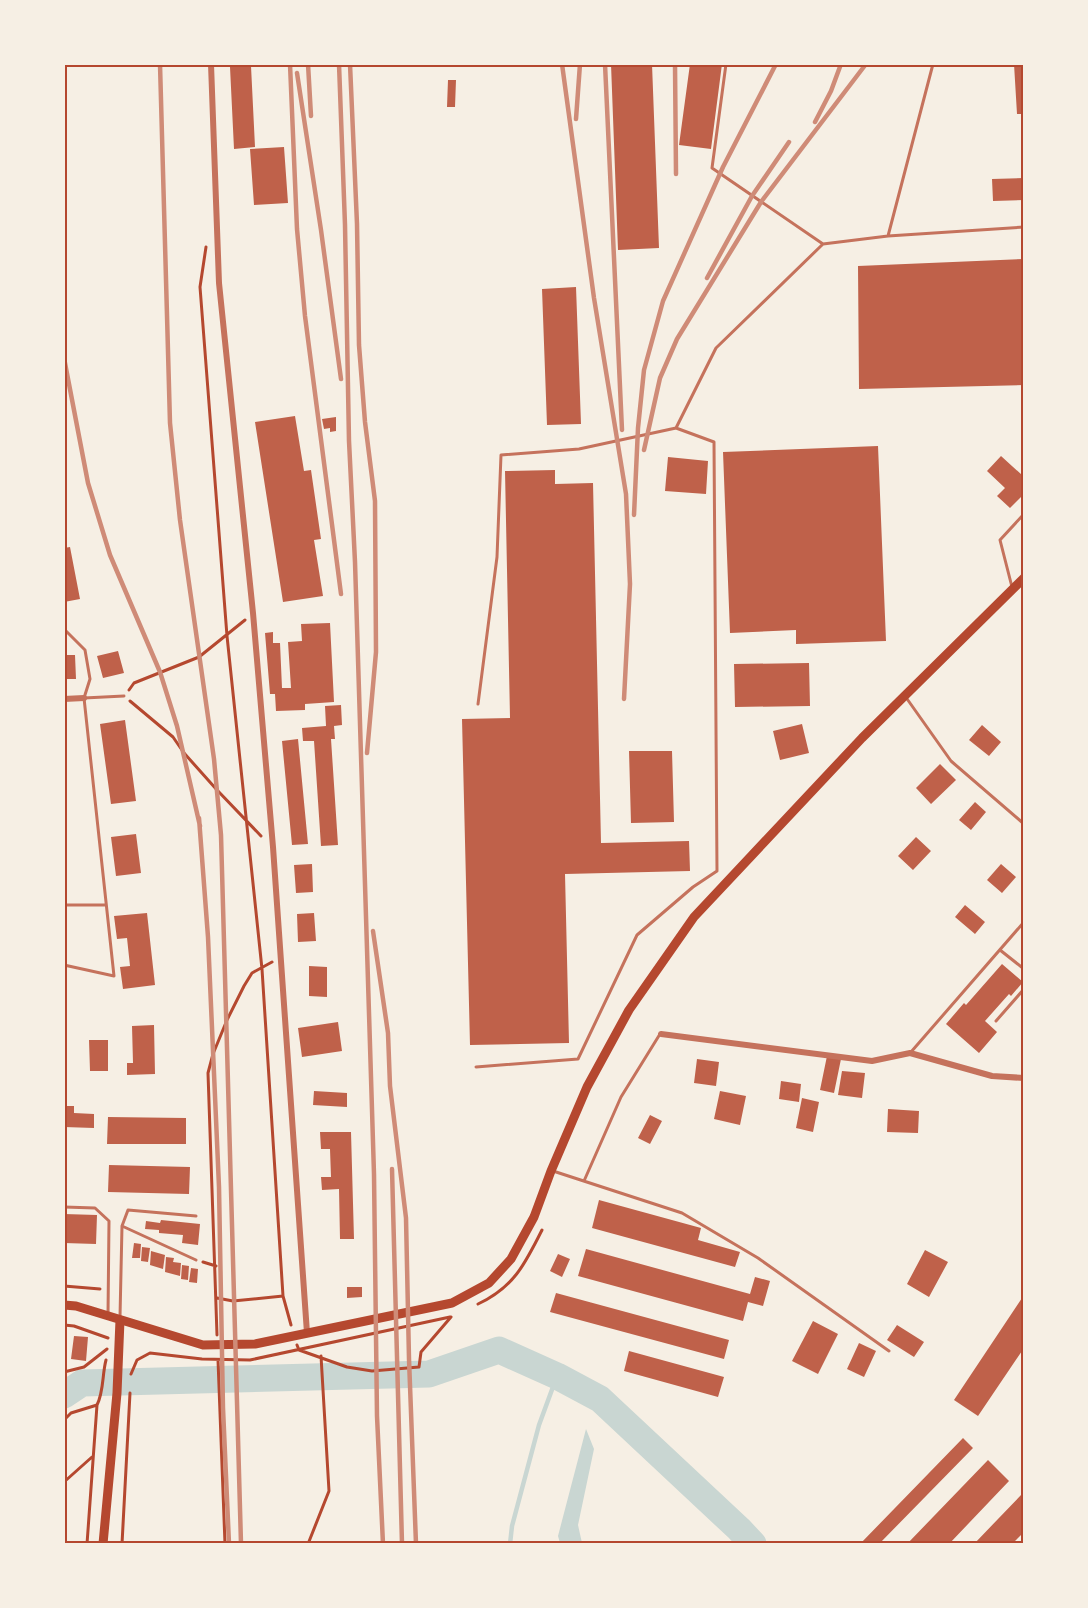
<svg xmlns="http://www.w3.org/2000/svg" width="1088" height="1608" font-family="'Golos Text',sans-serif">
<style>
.water{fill:#c9d6d2}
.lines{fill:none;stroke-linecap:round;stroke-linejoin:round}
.stream{stroke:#c9d6d2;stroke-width:4.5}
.river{stroke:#c9d6d2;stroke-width:27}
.building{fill:#bf614a}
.path{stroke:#b5482f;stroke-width:3}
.service{stroke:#c5725c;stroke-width:3}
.minor{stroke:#c5725c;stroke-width:6}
.secondary{stroke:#b5482f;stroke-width:9}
.rail{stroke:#cf8b77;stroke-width:4.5}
.neatline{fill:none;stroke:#b5482f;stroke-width:2}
</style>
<rect width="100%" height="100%" fill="#f6efe4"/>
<path class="water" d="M586,1429L594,1449L578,1525L582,1543H560L558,1536Z"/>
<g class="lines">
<path class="stream" d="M510,1544L512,1526L539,1425L557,1376"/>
<path class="river" d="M64,1395L82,1383L429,1374L499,1350L557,1376L600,1399L739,1529L753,1544"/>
</g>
<path class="building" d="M611,64H652L659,248L618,250Z
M690,64H722L711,149L679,145Z
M1014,64H1024V114H1017Z
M251,66L255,147L234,149L230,67Z
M448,80H456L455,107H447Z
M284,147L288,203L254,205L250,149Z
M1024,178V200L993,201L992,179Z
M1024,259V385L859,389L858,266Z
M576,287L581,424L547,425L542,289Z
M295,416L304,471L311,470L321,539L314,540L323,596L283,602L255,422Z
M336,417V431L330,432V428L324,429L322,419Z
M878,446L886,641L796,644V630L730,633L723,452Z
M1001,456L1022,475L1024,473V494L1010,508L997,496L1005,488L987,471Z
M668,457L708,461L706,494L665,491Z
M555,470V484L593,483L601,843L689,841L690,871L565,874L569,1043L470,1045L462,719L510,718L505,471Z
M70,547L80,599L64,602V548Z
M330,623L334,702L305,704V710L276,711L275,694H270L265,633L273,632V643H280L282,688H291L288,642L302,641L301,624Z
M118,651L124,673L103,678L97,656Z
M64,655H75L76,679H64Z
M809,663L810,706L735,707L734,664Z
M341,705L342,725L334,726L335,739H331L338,845L321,846L314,741H303L302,728L326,726L325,706Z
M125,720L136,801L111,804L100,724Z
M802,724L809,753L780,760L773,731Z
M982,725L1001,742L989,756L969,740Z
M298,739L308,844L292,845L282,741Z
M629,751H672L674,822L631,823Z
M940,764L956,780L931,804L916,788Z
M975,802L986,812L971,830L959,820Z
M136,834L141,873L116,876L111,837Z
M916,837L931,851L913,870L898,856Z
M312,864L313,892L296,893L294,865Z
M1001,864L1016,877L1002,893L987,880Z
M965,905L985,922L975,934L955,917Z
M147,913L155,985L123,989L120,967L130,966L127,938L117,939L114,916Z
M314,913L316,941L298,942L297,914Z
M1002,964L1023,982L1011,996L1009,994L985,1021L997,1032L979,1053L946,1024L964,1003L966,1005Z
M309,966L327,967V997L309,996Z
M338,1022L342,1051L302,1057L298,1028Z
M154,1025L155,1074L127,1075V1063H133L132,1026Z
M89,1040H108V1071H90Z
M827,1056L841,1059L834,1093L820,1090Z
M697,1059L719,1062L716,1086L694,1083Z
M842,1071L865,1073L862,1098L838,1095Z
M781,1081L801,1084L799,1102L779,1099Z
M314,1091L347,1093V1107L313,1105Z
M720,1091L746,1096L740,1125L714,1119Z
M802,1098L819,1102L813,1132L796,1128Z
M64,1106H74V1113L94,1114V1128L64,1127Z
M888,1109L919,1111L918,1133L887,1132Z
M650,1115L662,1121L650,1144L638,1138Z
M108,1117L186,1118V1144H107Z
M320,1132H351L354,1239H340L339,1189L322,1190L321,1177H331L330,1149H321Z
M109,1165L190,1167L189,1194L108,1192Z
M599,1200L701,1228L698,1240L740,1252L735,1267L592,1228Z
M64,1214L97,1215L96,1244L64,1243Z
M161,1220L200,1224L198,1245L182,1243L183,1235L159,1233V1230L145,1229L146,1221L160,1223Z
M134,1243L141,1244L140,1258H132Z
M142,1247L150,1248L148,1262L141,1261Z
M586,1249L750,1294L755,1277L770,1281L763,1306L748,1302L743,1321L578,1276Z
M925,1250L948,1262L929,1297L907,1284Z
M151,1251L165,1255L163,1269L150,1265Z
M558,1254L570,1259L562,1277L550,1271Z
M166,1257L174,1258L173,1262L181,1263L180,1276L165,1272Z
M182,1265L189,1266L188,1280L181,1279Z
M191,1268L198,1269L197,1283L189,1282Z
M347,1287H362V1297L347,1298Z
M556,1293L729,1340L724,1359L550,1312Z
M1024,1295V1348L978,1416L954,1400Z
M813,1321L838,1334L818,1374L792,1361Z
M897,1325L924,1342L914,1357L887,1340Z
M74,1336L88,1337L86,1361L71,1359Z
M859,1343L876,1351L864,1377L847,1369Z
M629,1351L724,1377L718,1397L624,1371Z
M963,1438L973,1448L879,1544H860Z
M988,1460L1009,1481L949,1544H907Z
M1021,1495L1024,1498V1532L1012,1544H974Z"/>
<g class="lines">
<path class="path" d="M206,247L200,287L227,636L262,969L283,1296L291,1325
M129,690L134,683L199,657L245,620
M130,701L173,737L184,753L217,790L261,836
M203,1262L216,1266
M64,1286L100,1289
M217,1298L233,1301L283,1296
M478,1304C514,1287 525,1264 542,1230
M64,1325L74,1326L108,1338
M217,1335L208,1073L213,1054L227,1020L244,986L252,973L272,962
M297,1345L299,1350L347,1367L372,1371L419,1367L421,1352L451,1317
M218,1360L225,1544
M64,1372L84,1367L107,1349
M131,1374L137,1360L150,1353L202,1359L250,1360L450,1317
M64,1420L71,1413L97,1405
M64,1482L92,1457
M87,1544L97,1405C104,1391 102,1375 106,1360
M122,1544L130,1393
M308,1544L329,1491L321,1356"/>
<path class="service" d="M888,236L1024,227
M823,244L888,236L933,64
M676,428L716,348L823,244L712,168L726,64
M1012,587L1000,540L1023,515
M64,629L85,650L90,679L84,698L114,976L64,965
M905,696L951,761L1024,824
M84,698L124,696
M64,905H106
M1000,950L1024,969
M996,1021L1024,989
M911,1052L1024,922
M476,1067L578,1059L637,935L693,887L717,871L714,442L676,428L579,449L501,455L497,557L478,704
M553,1171L682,1213L758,1258L889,1351
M584,1181L621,1097L660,1034
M64,1207L95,1208L109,1221L108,1315
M122,1226L128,1210L196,1216
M120,1317L122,1226L196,1260"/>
<path class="minor" d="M211,64L219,283L253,613L273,847L307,1333
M64,699L84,698
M661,1034L872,1061L910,1053L992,1076L1024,1078"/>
<path class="secondary" d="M64,1305L76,1306L203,1345L255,1344L452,1303L489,1283L511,1259L534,1217L551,1171L587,1087L629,1010L694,917L862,738L1024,578
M103,1544L117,1393L120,1320"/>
<path class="rail" d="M160,64L170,423L180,520L214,759L221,835L241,1544
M290,64L297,229L305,316L341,594
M308,64L311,116
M339,64L345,225L349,441L355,562L374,1174L377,1416L383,1544
M350,64L357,224L359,345L365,422L375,501L376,652L367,753
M562,64L594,298L626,494L630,584L624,699
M605,64L622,430
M675,64L676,174
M297,73L321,230L341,379
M576,119L580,64
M815,122L831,91L841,64
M707,278L752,196L789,142
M64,358L88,483L110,555L160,672L177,726L200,826
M644,450L660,378L677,339L761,202L866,64
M634,515L638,428L644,370L663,301L723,167L776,64
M199,818L208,937L219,1187L223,1408L229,1544
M373,931L388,1033L390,1086L406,1218L409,1359L416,1544
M392,1169L402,1544"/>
</g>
<rect width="1088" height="1608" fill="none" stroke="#f6efe4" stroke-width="132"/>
<rect x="66" y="66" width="956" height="1476" class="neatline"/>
</svg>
